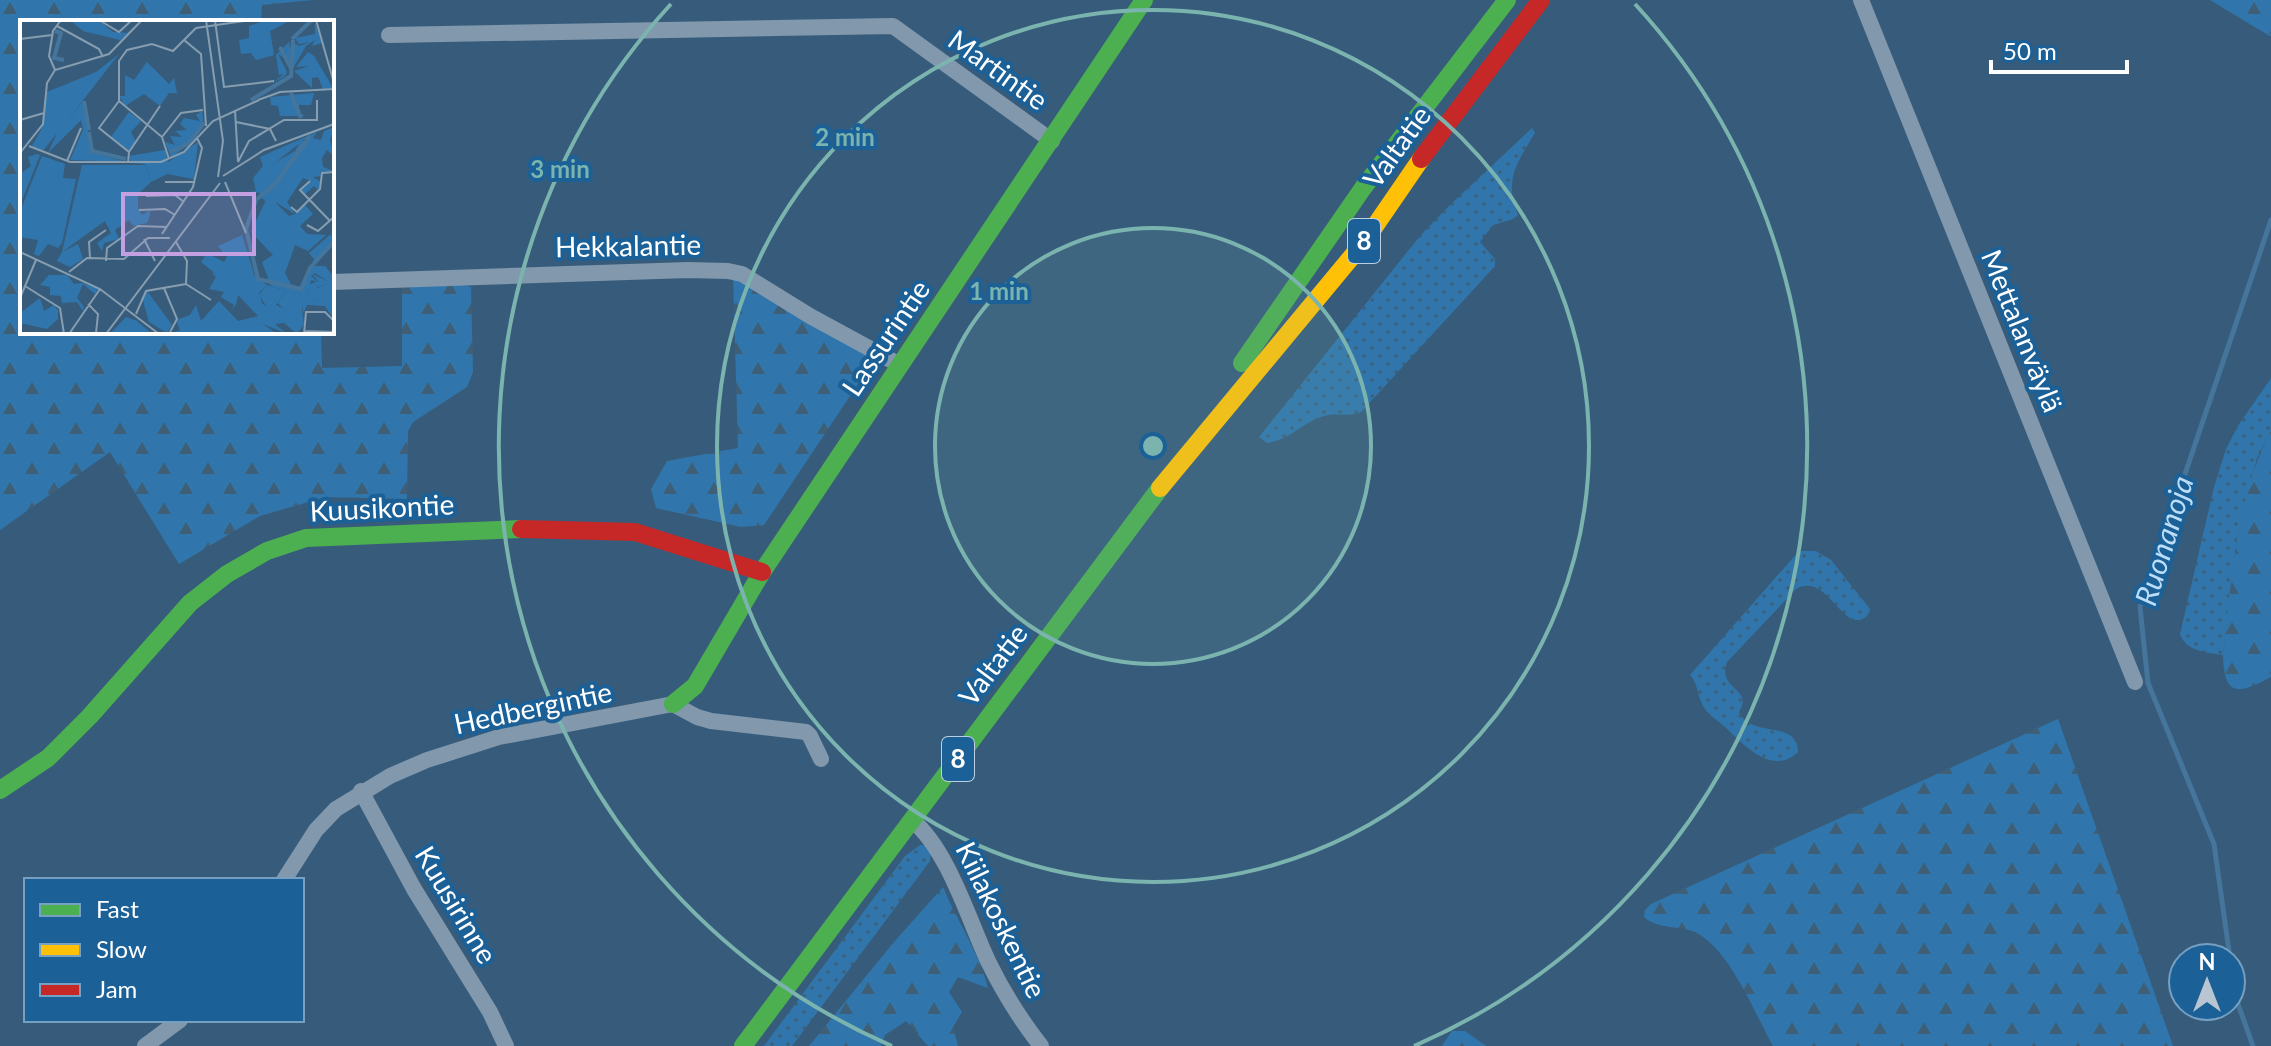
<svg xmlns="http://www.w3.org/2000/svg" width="2271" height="1046" font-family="Lato,sans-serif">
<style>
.grass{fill:url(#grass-dots)}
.forest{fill:url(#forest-firs)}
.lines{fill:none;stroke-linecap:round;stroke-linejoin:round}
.stream{stroke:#46759c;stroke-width:5}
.street{stroke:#8198ad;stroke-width:16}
.fast{stroke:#4caf50;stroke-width:18}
.slow{stroke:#ffc107;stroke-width:18}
.jam{stroke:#c62828;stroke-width:18}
.ring{fill:none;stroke:#7bb4af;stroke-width:4}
.labels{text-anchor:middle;stroke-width:8;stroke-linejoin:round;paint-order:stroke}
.shield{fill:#1b6097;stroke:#bbcfe0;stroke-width:2}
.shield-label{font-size:26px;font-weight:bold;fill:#fff}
.street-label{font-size:28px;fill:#fff;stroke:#1b6097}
.water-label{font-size:30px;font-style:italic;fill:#bbddf7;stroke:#1b6097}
.inset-river{fill:none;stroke:#46759c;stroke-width:4}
.inset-road{fill:none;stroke:#879db0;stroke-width:2}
.view{fill:#c4a0e2;fill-opacity:0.15;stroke:#c4a0e2;stroke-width:4}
.inset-edge{fill:none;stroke:#fff;stroke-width:4}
.centre{fill:#7bb4af;stroke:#1b6097;stroke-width:4}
.ring-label{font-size:24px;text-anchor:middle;font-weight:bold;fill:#7bb4af;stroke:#1b6097;stroke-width:8;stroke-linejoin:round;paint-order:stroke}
</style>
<defs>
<pattern id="grass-dots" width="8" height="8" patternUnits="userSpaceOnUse" patternTransform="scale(2)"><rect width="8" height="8" fill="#3076ac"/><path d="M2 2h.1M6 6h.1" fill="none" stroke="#3f5f77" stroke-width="1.8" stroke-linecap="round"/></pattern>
<pattern id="forest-firs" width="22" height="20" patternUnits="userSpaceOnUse" patternTransform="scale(2)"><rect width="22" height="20" fill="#3076ac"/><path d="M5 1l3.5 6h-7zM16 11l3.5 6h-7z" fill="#3f5f77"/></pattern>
</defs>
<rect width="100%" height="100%" fill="#375c7b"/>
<path class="grass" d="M1532,128L1535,133C1516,164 1504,180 1518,215L1513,219L1493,225L1480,242L1495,259V266L1362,411C1350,418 1337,412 1324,416C1303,422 1290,440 1267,443L1259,437L1420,236L1451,204Z
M2271,378V431L2257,458L2237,537L2223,655C2207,652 2186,652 2180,634L2214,487L2226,449L2238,426Z
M1799,551H1816L1831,560L1870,609C1868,619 1859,622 1851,619C1833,607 1820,576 1796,589L1727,662C1717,691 1754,687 1739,712C1751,739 1798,719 1798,752C1772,777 1743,744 1724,726C1717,720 1706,713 1702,704C1697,693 1698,684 1690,675Z
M920,845H926L931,850L930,861L792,1046H764L905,856Z"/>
<path class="forest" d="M0,0H313L262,5L261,22H22V332H321L322,368L402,366V281L444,280L471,287L473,372L467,387L413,422L408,431L407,499L326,497L260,516L179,564L110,452L0,530Z
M2210,0H2271V36L2268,35Z
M733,273L867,351L868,369L764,525L741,527L656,508L651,489L667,461L738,448Z
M2271,431V677C2239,694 2224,698 2223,655C2232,579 2235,499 2271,431Z
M2058,719L2173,1046H1773C1754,1012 1731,952 1697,933C1681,925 1658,930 1644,917L1645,910L1651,904Z
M943,887C957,921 979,952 988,988L958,977L949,992L962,1012L953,1027L958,1046H928L906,1021L885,1035L881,1046H809L894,942Z
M1452,1031H1465L1486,1046H1442Z"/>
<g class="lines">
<path class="stream" d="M2230,958L2214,844L2148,683L2140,607L2271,220
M2231,963L2238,1004L2253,1046"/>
<path class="street" d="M1861,0L2135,682
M389,35L893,26L1052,141
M332,282L688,270L728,271L742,274L810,316L900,365
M361,791L414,889L490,1012L506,1046
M912,820C948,850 968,918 988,961C1003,992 1020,1019 1041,1046
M284,880L316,830L336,809L390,776L427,760L499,737L673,704L697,717L711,721L806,732L810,736L821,759
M145,1046L180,1020"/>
<path class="fast" d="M1242,363L1363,188L1507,0
M673,704L695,686L762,572L1144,0
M0,790L48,758L90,716L190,603L227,574L267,551L306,538L521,529
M743,1046L1160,488"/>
<path class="slow" d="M1160,488L1364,242L1421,159"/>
<path class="jam" d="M1421,159L1541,0
M521,529L635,532L762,572"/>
</g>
<circle cx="1153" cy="446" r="218" fill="#7bb4af" fill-opacity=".12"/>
<g class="ring">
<circle cx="1153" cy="446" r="218"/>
<circle cx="1153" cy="446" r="436"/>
<path d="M892 1046A654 654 0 0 1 671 4M1635 4A654 654 0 0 1 1414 1046"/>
</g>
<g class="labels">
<g class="shield">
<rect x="1348" y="219" width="32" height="44" rx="6"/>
<rect x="942" y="737" width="32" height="44" rx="6"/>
</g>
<g class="shield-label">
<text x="1364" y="250">8</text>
<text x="958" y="768">8</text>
</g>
<g class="street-label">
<text transform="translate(998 70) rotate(36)" y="10">Martintie</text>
<text transform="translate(1397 147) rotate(-54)" y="10">Valtatie</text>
<text transform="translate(628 246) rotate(-1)" y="10">Hekkalantie</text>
<text transform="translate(2022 331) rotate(68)" y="10">Mettalanväylä</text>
<text transform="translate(886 338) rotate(-56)" y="10">Lassurintie</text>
<text transform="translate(382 508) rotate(-3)" y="10">Kuusikontie</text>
<text transform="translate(993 665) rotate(-53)" y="10">Valtatie</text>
<text transform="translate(533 708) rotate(-12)" y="10">Hedbergintie</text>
<text transform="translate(456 905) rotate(59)" y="10">Kuusirinne</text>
<text transform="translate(1001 920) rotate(64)" y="10">Kiilakoskentie</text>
</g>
<g class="water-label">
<text transform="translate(2165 541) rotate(-73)" y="10">Ruonanoja</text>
</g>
</g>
<g transform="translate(20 20)">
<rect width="314" height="314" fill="#375c7b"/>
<path d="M178,122L174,159L147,154L131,162L125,144L111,143L109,136L145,130L148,142ZM58,224L63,239L50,247L37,241L42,232ZM192,253L202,254L249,290L239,275L247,265L267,271L256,285L277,295L282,278L277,270L298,261L292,254L310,262L296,268L303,277L294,282L287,276L290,269L285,277L282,290L284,304L277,314L264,303L255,304L267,314L243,304L188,314H150L160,310L156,300L170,295L176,285L181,301L199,281L218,301L238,296L218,275L216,284L211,291L214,285L201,277L204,272L189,269L196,257ZM20,278L24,291L34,285L38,290V299L27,309L0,303V293Z" fill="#3076ac"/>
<path d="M295,2L302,23L292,26L295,20L286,26L272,50L265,39L266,29L263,37L258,34L267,52L265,56L251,64L264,54L259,55L256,35L269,22L273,41L271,21L279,26L290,22L279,24L275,18L295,14ZM288,32L294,36L313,68L303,69L298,57L292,58V68L274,51L289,46L276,47ZM99,34L43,106L63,81L72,133L107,142L50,140L63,110L61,100L28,133L37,113L23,131L12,126L21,110L27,72L76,52ZM294,73L291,85H279L277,91L285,96H260L258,86L251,85L250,77ZM109,92L121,101L111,112L116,122L109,131L91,117ZM314,107L310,120L314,136L307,130L302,138L303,147L314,151L300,152L301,156L293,157L301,162L298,170L294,166L285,174L281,170L291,161L283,158L267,182L275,194L285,185L293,194L280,206L287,214L306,215L288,231L275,225L265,253L273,268L284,265L294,239L289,233L311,214L313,226L293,246H305L314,257V300L305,286L287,285L283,294L282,274L290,268L287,276L294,282L303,277L296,269L309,262L295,253L291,256L298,262L291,260L290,265L277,270L282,278L279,297L269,296L258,283L267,271L251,266L242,242L253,235L231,212L245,182L256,183L269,196L275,194L257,183L284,148L285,119L256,142L242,174L229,170L236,171L233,158L243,146L240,137L297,112L293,118L301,120L304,111ZM17,134L20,135L0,185V154L11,146L8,137ZM22,136L45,144L43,158L56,159L42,223L38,228L28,224L19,236L14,234L18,220L0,217V192ZM62,145H125L131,162L118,174V188L122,195L130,190V195L127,203L113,206L109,200L95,210L99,219L84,223L82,231L77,223L91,213L85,201L42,232ZM222,215L235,257L247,265L239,273L242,283L258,295L245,294L181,242L187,233L204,242L207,237L198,226ZM29,255H47L54,264L62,263L78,268L75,274L63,264L57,278L64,287L63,291L57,282L42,283L41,276L30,275V267L20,265ZM127,271L152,305L147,313L129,302L122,277ZM106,297L117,301L131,313L90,314ZM243,304L257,314H188L198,310Z" fill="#3076ac"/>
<path d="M282,119L288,128L284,148L260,181L250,186L241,177L245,162L256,142L275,131Z" fill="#3076ac"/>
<path d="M50,0H78L93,12L109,13L100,20L63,11ZM127,42L149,64L154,58L157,73H149L140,86L124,74L105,86L99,76H105V55L114,60ZM182,91L184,105L175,119L151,138L145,122L155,125L150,116L162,117L155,111L167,110L160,104L164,98L180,101L176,95Z" fill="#3076ac"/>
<path d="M247,0H271L250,11L254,35L236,40L231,33L221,34L219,20L229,18V6Z" fill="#3076ac"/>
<path class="inset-river" d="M35,11L41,13L34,38L44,40M272,19L292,0M260,27L272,50M271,73L281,98M231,80L271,56L273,20M64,81L69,110M69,112L72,131L106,139M290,116L256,163L236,180L226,209L238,259L281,269L290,248L314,221M150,132L168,124L184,103"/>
<path class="inset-road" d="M79,0L99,12L112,0M186,0L203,121L198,157M195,0L204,67L254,61M296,0L314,63M37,6L79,29L83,37M0,19L32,15M164,20L181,34L186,106M35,50L29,36L33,11L41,0M238,80L260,72L314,69M99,81V41L107,30L132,24L153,31L176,8L231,0M99,81L79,108L109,132L108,143M99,81L142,117L149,139M215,90L218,142M0,100L24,93M216,102L250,109L256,121M142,117L161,93L183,90M9,126L50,142H141L164,132L193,101L239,80M109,132L140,86M0,133L23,104L27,63L35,50L89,34L122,0M47,141L61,108M218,142L229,121L264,100H297V80M203,156L244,130L314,104M290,161L280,170L310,201M145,162H175M205,162L226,213M126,176L155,175L164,182M271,187L277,192L300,169L302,153L314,152M119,190L145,189L155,195M287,205L298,211L314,197M142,214L173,167L182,128L177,118M124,219L135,241M156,222L167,241L166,264M0,232L80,269L139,314M70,238L69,222L86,210M86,241L87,228L118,206L147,207M49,252L67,238L104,239L128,218H150M166,264L191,280M5,266L40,288L44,314M144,268L157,299L149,314M0,278L16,240M68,284L78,294L76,313M116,294L126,271L166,264M284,311L314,312M49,314L80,269M86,314L200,163M284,314L286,292H305L314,301"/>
<path class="view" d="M103,174H234V234H103Z"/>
<rect width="314" height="314" class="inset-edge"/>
</g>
<circle cx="1153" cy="446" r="12" class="centre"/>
<g class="ring-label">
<text x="845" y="146">2 min</text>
<text x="560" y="178">3 min</text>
<text x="999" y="300">1 min</text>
</g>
<rect x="24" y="878" width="280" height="144" fill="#1b6097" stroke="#76a0c1" stroke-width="2"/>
<rect x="40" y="904" width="40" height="12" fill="#4caf50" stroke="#76a0c1" stroke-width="2"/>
<text x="96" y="918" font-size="24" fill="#ffffff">Fast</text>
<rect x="40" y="944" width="40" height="12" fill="#ffc107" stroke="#76a0c1" stroke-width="2"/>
<text x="96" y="958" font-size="24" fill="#ffffff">Slow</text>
<rect x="40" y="984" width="40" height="12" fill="#c62828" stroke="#76a0c1" stroke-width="2"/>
<text x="96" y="998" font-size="24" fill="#ffffff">Jam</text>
<g transform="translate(2207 982)"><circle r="38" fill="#1b6097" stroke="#76a0c1" stroke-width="2"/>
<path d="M0-6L14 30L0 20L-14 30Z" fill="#b9c6d1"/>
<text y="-12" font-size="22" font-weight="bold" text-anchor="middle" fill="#ffffff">N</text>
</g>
<path d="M1991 60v12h136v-12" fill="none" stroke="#ffffff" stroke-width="4"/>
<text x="2003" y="60" font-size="24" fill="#ffffff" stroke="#1b6097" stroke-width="6" paint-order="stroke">50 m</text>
</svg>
